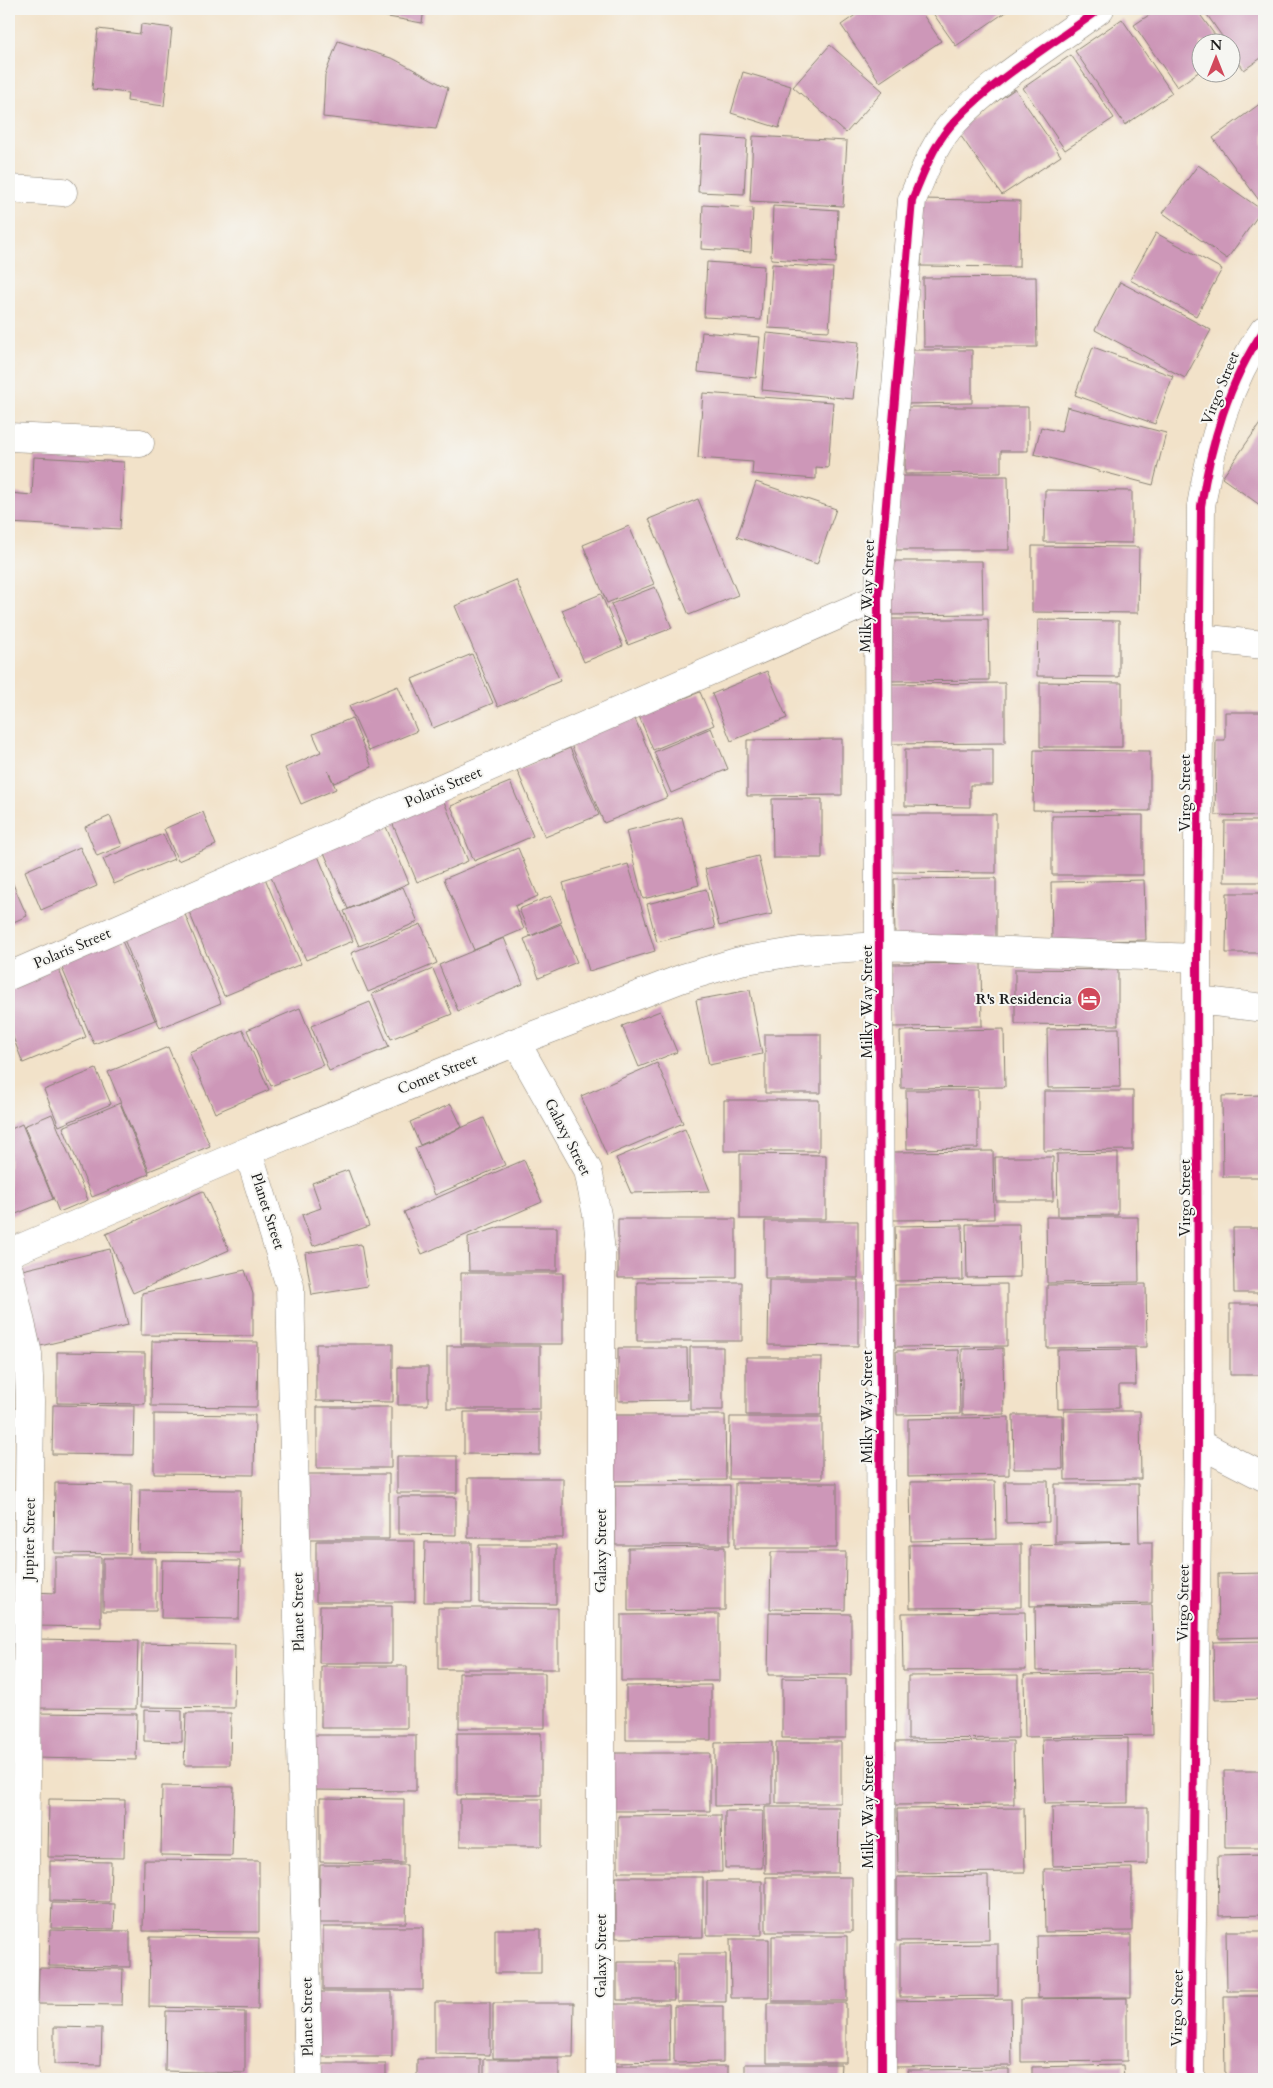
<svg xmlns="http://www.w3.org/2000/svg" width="1273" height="2088" font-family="Cardo,serif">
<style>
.building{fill:#cd97b8}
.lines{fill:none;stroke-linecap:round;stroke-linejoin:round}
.minor-casing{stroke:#877f72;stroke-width:29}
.minor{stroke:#fff;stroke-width:28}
.cycleway-casing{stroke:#f6f6f2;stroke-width:11}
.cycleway{stroke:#d6006c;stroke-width:8}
.labels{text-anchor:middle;stroke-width:4;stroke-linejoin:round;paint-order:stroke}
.street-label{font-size:15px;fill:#1c1c1c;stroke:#f6f6f2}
.poi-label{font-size:15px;font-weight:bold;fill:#1c1c1c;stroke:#f6f6f2;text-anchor:end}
</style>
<rect width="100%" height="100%" fill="#f6f6f2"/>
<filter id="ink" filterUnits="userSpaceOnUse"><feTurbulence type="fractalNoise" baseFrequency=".02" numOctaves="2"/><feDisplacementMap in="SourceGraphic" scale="10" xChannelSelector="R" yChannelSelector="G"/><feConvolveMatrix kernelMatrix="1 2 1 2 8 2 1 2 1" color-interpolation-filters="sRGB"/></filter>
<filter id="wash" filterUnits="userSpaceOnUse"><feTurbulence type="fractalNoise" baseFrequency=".0096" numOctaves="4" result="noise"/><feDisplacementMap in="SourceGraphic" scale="20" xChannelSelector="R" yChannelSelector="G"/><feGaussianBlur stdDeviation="1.12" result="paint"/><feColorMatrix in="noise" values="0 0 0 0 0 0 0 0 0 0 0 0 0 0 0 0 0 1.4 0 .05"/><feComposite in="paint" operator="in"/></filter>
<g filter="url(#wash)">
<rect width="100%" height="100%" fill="#f2e2c9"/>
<g id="blocks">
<path class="building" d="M361,9H424L422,23L360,12Z
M864,9H919L941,41L880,82L841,25Z
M930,9H1010L956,46Z
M1158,9H1196L1220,42H1200V71L1177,87L1134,25Z
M1203,9H1264V56L1244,70L1230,49V42H1226Z
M1122,19L1172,93L1125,125L1075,51Z
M141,24L172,28L164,106L127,101L128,93L92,89L98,29L140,34Z
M338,41L394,59L448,88L436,129L323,117L325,75Z
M830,45L883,91L846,133L793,87Z
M1071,55L1114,118L1065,150L1023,88Z
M743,72L791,86L779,128L731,113Z
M1015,89L1061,156L1002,195L956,129Z
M1261,103L1264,107V207L1213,138Z
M701,136L747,139L744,194L698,192Z
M753,136L847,141L843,206L750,201Z
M1198,165L1262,210L1227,259L1163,213Z
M922,199L1020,201L1019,267L921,266Z
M703,205L753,208L751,252L701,249Z
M773,206L838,210L836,263L771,259Z
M1156,233L1222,269L1196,316L1130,280Z
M707,262L764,266L761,320L704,317Z
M772,264L833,268L829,331L768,328Z
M1036,277L1037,347H924L923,278Z
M1120,282L1211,330L1185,378L1095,330Z
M702,332L760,337L756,378L698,372Z
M767,333L859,342L853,399L762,390Z
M1093,347L1173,376L1155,424L1075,395Z
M903,350H972V403L903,404Z
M703,393L833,402L828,468L816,467V479L752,474L753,462L698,458Z
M905,407H1028V451H1001V473L905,474Z
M1067,407L1166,433L1153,485L1034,454L1041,427L1061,432Z
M1264,418V508L1222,478Z
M34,457L124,462L120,529L9,523V493L32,495Z
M891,476H1008L1009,550H891Z
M756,482L836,509L817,564L737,537Z
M1045,490L1132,491V543L1044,542Z
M698,499L738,595L689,615L649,519Z
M629,526L654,584L607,603L583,545Z
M1032,546L1139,547L1138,613L1032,612Z
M886,561H982L983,614L886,615Z
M516,580L560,681L498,707L455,606Z
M655,587L672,628L628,645L611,604Z
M601,594L623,646L584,662L562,610Z
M887,619H988L989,680L888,681Z
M1038,620L1119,621V677L1037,676Z
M472,654L493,703L433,728L412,679Z
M767,671L787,718L731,741L712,694Z
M1040,682L1122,683V747H1040Z
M1005,683V743L885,744V684Z
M398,686L417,731L369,751L349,706Z
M700,692L714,725L653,750L639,716Z
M1225,712H1264V816L1215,815L1216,740H1225Z
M633,714L668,797L604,823L569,740Z
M352,718L372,767L334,783L328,771L336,789L301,804L285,768L321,752L313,734Z
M711,728L728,769L671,793L654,752Z
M842,739V795L747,796V740Z
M570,748L599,815L545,837L517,770Z
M905,749H993V785H970V807L905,806Z
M1034,750L1150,751V811L1033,810Z
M510,782L533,836L474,861L451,806Z
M441,794L468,861L417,882L389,815Z
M772,799H822V858H773Z
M203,812L216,845L178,861L164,829Z
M890,814H996V873L889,872Z
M1143,815V875H1052V816Z
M110,816L122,846L97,856L85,827Z
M382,817L409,883L348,909L320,843Z
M682,817L699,885L643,899L626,831Z
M1225,821H1264V882H1224Z
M163,834L174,859L114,884L103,859Z
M80,847L97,886L41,910L25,871Z
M518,848L538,896L515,906L524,929L474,950L444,879Z
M316,851L353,941L306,960L268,870Z
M758,856L772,914L719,926L705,869Z
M628,864L655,951L589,971L563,883Z
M262,871L301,964L224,996L185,902Z
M9,875L27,916L9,924Z
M996,878V938L895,939L894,879Z
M1144,880L1146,940L1052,942L1051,882Z
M403,887L418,922L359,946L344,911Z
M706,889L715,928L657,942L647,904Z
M1227,893H1264V953H1226Z
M551,896L562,922L530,936L519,909Z
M182,907L221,1003L160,1028L121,932Z
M421,924L437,963L368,992L351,953Z
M561,924L577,962L539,978L524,939Z
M120,936L155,1020L94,1044L59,961Z
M504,938L523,984L458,1011L439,965Z
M55,960L86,1037L23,1063L9,1027V979Z
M981,963L982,1026L891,1027V964Z
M433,969L452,1014L391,1039L372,994Z
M1015,969L1118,970V1025L1015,1024Z
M750,990L762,1054L709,1065L696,1000Z
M370,1002L389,1047L329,1071L311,1026Z
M300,1008L323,1065L271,1086L247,1030Z
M660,1011L677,1052L639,1067L622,1026Z
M1119,1028L1120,1087L1048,1088L1047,1029Z
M1004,1029L1005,1087L901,1088L900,1031Z
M243,1030L269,1090L215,1113L189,1052Z
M765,1034H821V1093H765Z
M168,1047L210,1146L149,1171L108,1072Z
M657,1063L683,1123L607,1156L581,1096Z
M96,1069L111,1104L59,1126L44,1090Z
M906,1090H978V1148L907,1149Z
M1044,1091H1133V1150L1044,1151Z
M1264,1095V1177H1223L1222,1096Z
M724,1100H819V1151H724Z
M120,1103L149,1174L92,1197L63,1127Z
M451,1104L462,1127L420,1145L410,1122Z
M52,1114L88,1200L59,1212L24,1126Z
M484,1118L505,1165L435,1195L415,1148Z
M22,1124L53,1199L11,1216L9,1210V1130Z
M685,1129L710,1191L631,1193L616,1158Z
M993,1151L994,1219L893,1220L892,1152Z
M1118,1153V1215L1058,1216L1057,1154Z
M740,1154L826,1155V1219H740Z
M995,1157H1053V1201H996Z
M524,1160L542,1202L422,1254L404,1212Z
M348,1170L369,1226L313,1246L302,1215L321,1208L312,1183Z
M203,1191L229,1250L133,1293L106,1234Z
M1046,1217H1138L1139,1282L1047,1283Z
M618,1219H736V1277L618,1278Z
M765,1221H858V1278H765Z
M966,1224H1019L1020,1277L967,1278Z
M962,1225L963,1280L896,1281L895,1226Z
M500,1227H557V1271H469L468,1237Z
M1233,1228H1264V1293H1234Z
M361,1244L368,1286L312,1295L305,1253Z
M110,1249L128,1325L32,1348L14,1272Z
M245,1270L253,1294V1336L141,1335L142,1293Z
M461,1273H563V1344H461Z
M769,1280H858V1346L768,1345Z
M637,1282H742V1341H637Z
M1007,1284V1346L895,1347V1285Z
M1146,1284L1147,1347L1047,1348V1285Z
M1230,1304H1264V1375H1230Z
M152,1341L258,1342L257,1407L151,1406Z
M316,1344H393V1402L316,1401Z
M447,1346H540V1409H447Z
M690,1347H723V1410H690Z
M618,1348H687L688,1400L618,1401Z
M1003,1348L1004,1414L962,1415V1349Z
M1135,1349L1136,1385H1119V1408L1058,1409L1057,1350Z
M959,1350L960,1414L897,1415L896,1351Z
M57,1352L145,1353V1404L57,1403Z
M746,1357H822L821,1415H746Z
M398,1367H428V1405H398Z
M53,1405L134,1406L133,1455L52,1454Z
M317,1407H391V1468H317Z
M1064,1411H1140L1141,1479L1065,1480Z
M464,1412H540V1455L464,1454Z
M154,1414L255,1415L254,1475L154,1474Z
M612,1415H725L726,1480L612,1481Z
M1013,1415H1062L1063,1469H1014Z
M730,1417H822V1479H729Z
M1009,1417V1475L908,1477V1419Z
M397,1456H457V1493H397Z
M308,1474H389V1539H308Z
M468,1478H563V1538H468Z
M995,1481L996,1539L911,1541L910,1482Z
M1005,1481H1048L1049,1522L1006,1523Z
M55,1483L132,1484L130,1554L54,1553Z
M735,1483H837V1548H735Z
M1055,1484H1138L1139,1542H1152V1603L1030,1606V1545L1131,1542H1055Z
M615,1485H730V1545H615Z
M140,1489L241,1490L240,1553L139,1552Z
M398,1497H456V1535L398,1534Z
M316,1541H415V1602H316Z
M425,1542H472V1602H424Z
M1021,1544V1607L910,1608L909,1545Z
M479,1545H556V1604L479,1603Z
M725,1547V1610L628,1611V1548Z
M771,1552H846L845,1610L770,1609Z
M55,1557H101V1627L33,1626V1592L55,1593Z
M103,1558H156V1611H103Z
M162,1560L240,1561L239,1619L161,1618Z
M1264,1573V1637L1219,1638L1218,1574Z
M1152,1605L1153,1669L1036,1671L1035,1607Z
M320,1606H392V1663H319Z
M438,1608H558V1669H438Z
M1025,1612L1026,1670L903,1671L902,1613Z
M769,1613L851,1614V1675H768Z
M719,1614V1681H621V1615Z
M36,1639L138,1641L136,1709L35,1708Z
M1264,1641V1699L1214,1700L1213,1642Z
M142,1643L235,1645L234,1708L141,1707Z
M321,1666H407V1728H321Z
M1152,1672L1153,1735L1025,1737L1024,1675Z
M459,1673H545V1728H459Z
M1018,1675V1738L908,1739V1676Z
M782,1678L846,1679V1738H782Z
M711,1685V1740H626V1686Z
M144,1710L182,1711V1742L144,1741Z
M34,1713L137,1714L136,1760L34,1758Z
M186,1713H231L230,1765H184Z
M457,1733H541V1795H457Z
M311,1735H416V1791L311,1790Z
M1128,1738V1803L1044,1804L1042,1739Z
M1013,1741L1014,1804L894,1805L893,1742Z
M772,1742V1805L715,1806V1743Z
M776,1742H841V1803H776Z
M612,1753H710V1811H612Z
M1224,1771H1264V1848H1225Z
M162,1786L234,1787L232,1856L161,1855Z
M320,1798L404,1799V1863L320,1862Z
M49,1799L125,1800L124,1858L48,1857Z
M460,1799H542V1846H460Z
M765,1807H839L838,1873H765Z
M1052,1807H1148V1864L1053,1866Z
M1024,1808L1025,1872L898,1873L897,1809Z
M725,1811H763L762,1868H725Z
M721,1815L722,1872H618V1816Z
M1264,1855V1915L1219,1916L1218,1856Z
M144,1860L259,1861V1932L143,1931Z
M50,1861L111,1862L110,1902L50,1901Z
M320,1865H407L406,1923H319Z
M1132,1868V1931L1045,1932L1044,1869Z
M988,1876L989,1940L897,1941V1877Z
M616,1877H703V1937L616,1938Z
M766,1877H852V1932H766Z
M707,1881H762V1935H707Z
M52,1903L115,1904L114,1929L51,1928Z
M323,1927H423V1990H323Z
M495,1929H541V1973H495Z
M50,1930L130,1931V1967L49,1966Z
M1226,1931H1264V1991H1227Z
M1131,1935V1997L1038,1998L1037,1936Z
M772,1936H847V2001H772Z
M150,1937L259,1938L258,2009L149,2007Z
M730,1939H769V1998H731Z
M998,1944V1996L900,1997V1945Z
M677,1954H726V2002H677Z
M617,1962H674V2000H617Z
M39,1968L123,1969L122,2005L38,2004Z
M312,1992H392V2057H312Z
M1224,1996H1264V2079H1225Z
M1127,1998V2061L1021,2062V1999Z
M1011,1999L1012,2066L887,2067V2001Z
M435,2002H490V2055L435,2054Z
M493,2003H574L573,2058H493Z
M767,2003H846V2062H767Z
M611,2004H669L670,2062L612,2063Z
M674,2006H723V2062L674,2063Z
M166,2011L245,2012V2073L165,2071Z
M54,2027L102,2028L101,2065L54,2064Z
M417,2059H481V2079H417Z
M484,2059H559V2079H484Z
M321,2064H386V2079H321Z
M745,2064H841L840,2079H745Z
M1123,2065L1124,2079H1032V2067Z
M613,2066H728V2079H613Z
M1009,2069V2079H909L908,2070Z"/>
</g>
</g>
<g filter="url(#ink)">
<use href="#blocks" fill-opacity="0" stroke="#877f72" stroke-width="1"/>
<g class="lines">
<g class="minor-casing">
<path id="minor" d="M9,189L63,192
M9,437L140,443
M1200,638L1264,645
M9,976L878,598
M1198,1000L1264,1008
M516,1042L588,1170L597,1215L601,1252V2079
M248,1151L290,1286L309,2079
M9,1253L248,1151L516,1042L683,978L740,961L800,951L880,946L1197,958
M9,1270L28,1354L30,1401L23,2065L26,2079
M1198,1443L1264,1477
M882,2079L878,598L912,200C924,172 934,142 956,120C996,78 1053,44 1100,9
M1190,2079L1198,1443L1197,958L1201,506C1211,444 1228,382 1264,330"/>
</g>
<use href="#minor" class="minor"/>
<g class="cycleway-casing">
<path id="cycleway" d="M882,2079L878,598L912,200C924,172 934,142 956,120C996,78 1053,44 1100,9
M1190,2079L1198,1443L1197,958L1201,506C1211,444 1228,382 1264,330"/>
</g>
<use href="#cycleway" class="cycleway"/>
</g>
</g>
<defs>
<g id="hotel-disc" transform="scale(1.25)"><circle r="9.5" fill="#d1495b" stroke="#f6f6f2"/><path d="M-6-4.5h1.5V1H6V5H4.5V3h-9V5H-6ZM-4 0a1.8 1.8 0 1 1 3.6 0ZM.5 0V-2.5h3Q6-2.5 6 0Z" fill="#fff"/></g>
</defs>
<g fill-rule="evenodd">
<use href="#hotel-disc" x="1089" y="999"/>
</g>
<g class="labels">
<g class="street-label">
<text transform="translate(1220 388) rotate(-68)" y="5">Virgo Street</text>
<text transform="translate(867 596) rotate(-88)" y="5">Milky Way Street</text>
<text transform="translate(443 787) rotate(-23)" y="5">Polaris Street</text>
<text transform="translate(1185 793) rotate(-90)" y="5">Virgo Street</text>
<text transform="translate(72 948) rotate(-23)" y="5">Polaris Street</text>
<text transform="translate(867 1002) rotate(-90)" y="5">Milky Way Street</text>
<text transform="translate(437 1074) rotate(-22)" y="5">Comet Street</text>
<text transform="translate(568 1137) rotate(63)" y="5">Galaxy Street</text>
<text transform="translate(1185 1198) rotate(-90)" y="5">Virgo Street</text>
<text transform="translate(268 1211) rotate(72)" y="5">Planet Street</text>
<text transform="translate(867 1407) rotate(-90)" y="5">Milky Way Street</text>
<text transform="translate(29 1539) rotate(-89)" y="5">Jupiter Street</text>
<text transform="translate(601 1551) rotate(-90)" y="5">Galaxy Street</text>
<text transform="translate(1183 1603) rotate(-89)" y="5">Virgo Street</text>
<text transform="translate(298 1612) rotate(-91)" y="5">Planet Street</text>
<text transform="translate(868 1812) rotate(-90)" y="5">Milky Way Street</text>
<text transform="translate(601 1956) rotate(-90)" y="5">Galaxy Street</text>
<text transform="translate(1177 2008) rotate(-89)" y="5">Virgo Street</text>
<text transform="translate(307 2017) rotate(-91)" y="5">Planet Street</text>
</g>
<g class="poi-label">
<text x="1072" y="1004">R's Residencia</text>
</g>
</g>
<rect width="1273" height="2088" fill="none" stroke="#f6f6f2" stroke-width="30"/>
<g transform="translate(1216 58)"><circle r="24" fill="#f6f6f2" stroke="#9f9f9c"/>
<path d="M0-4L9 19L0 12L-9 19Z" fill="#d1495b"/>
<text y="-8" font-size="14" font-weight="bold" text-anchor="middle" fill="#1c1c1c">N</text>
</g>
</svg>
